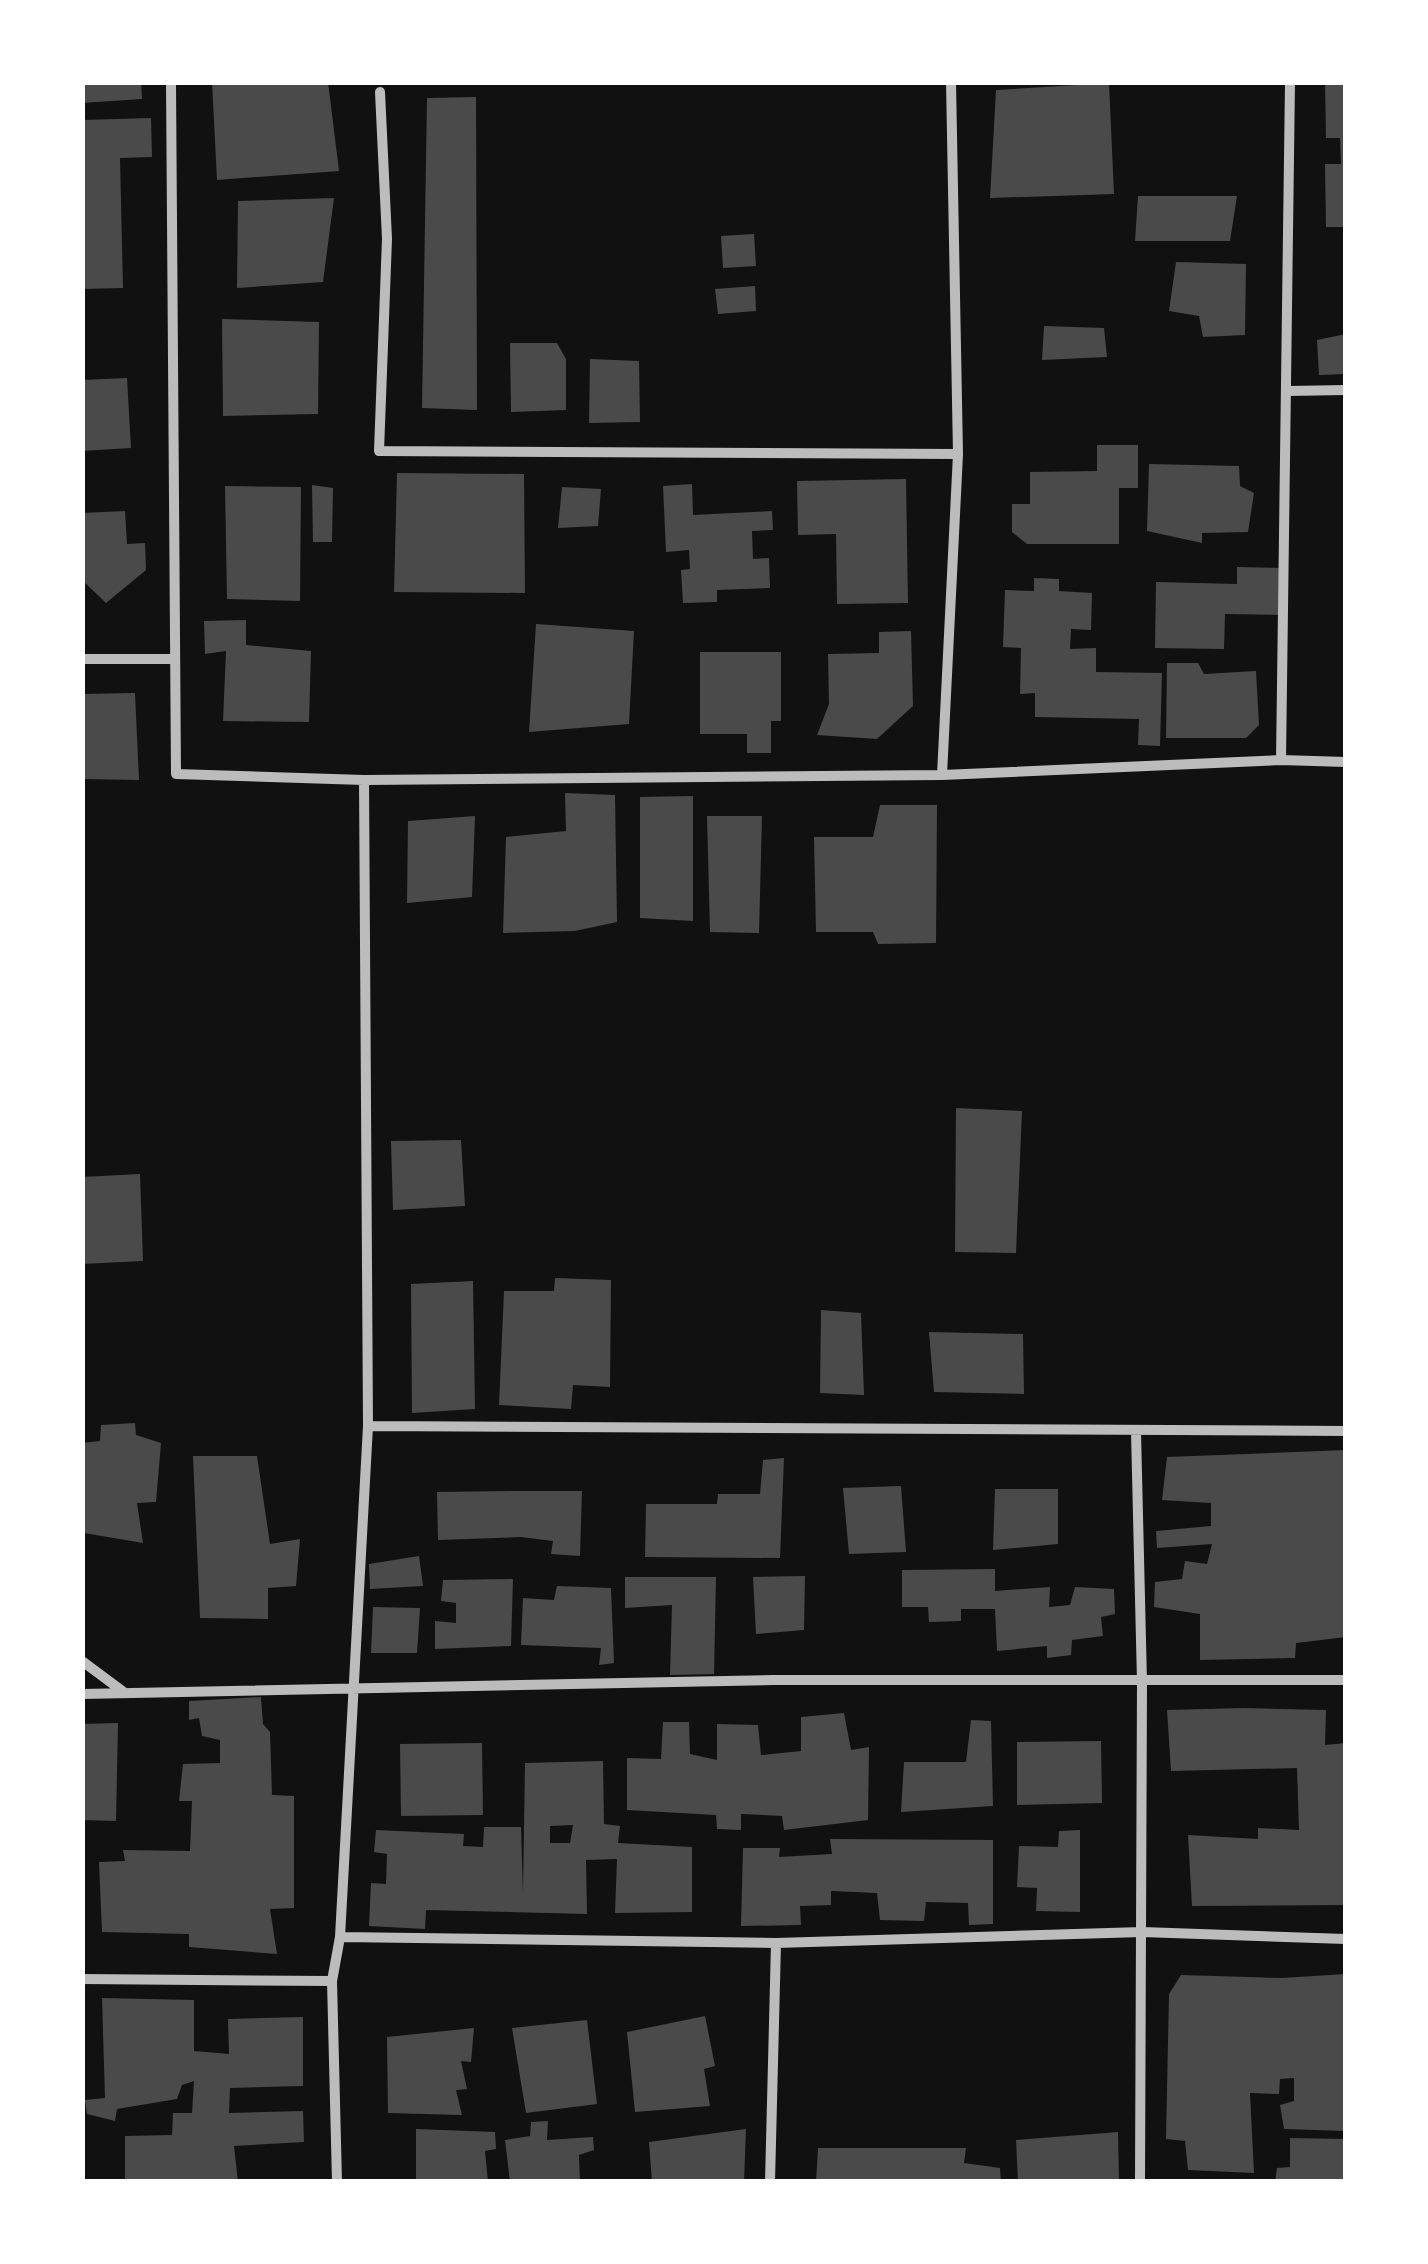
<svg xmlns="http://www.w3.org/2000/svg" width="1428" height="2264" font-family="'Space Grotesk',sans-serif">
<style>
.building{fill:#4a4a4a;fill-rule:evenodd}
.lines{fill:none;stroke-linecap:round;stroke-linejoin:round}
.minor{stroke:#bcbcbc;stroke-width:10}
</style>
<rect width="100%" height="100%" fill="#111"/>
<path class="building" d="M82,82H141L142,99L82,103Z
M212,82H328L339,171L217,180Z
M1325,82H1346V227H1326L1325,164H1341L1340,138H1326Z
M1109,83L1114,194L990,198L996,90Z
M476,97L477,410L422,408L427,98Z
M151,118L152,157L120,158L123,288L82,289V120Z
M1138,196H1237L1230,241H1135Z
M334,198L323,282L237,288L238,201Z
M754,234L756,266L723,268L721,236Z
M1176,262L1246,264L1245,335L1203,337L1199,316L1169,311Z
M755,286L756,311L718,314L715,289Z
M222,319L319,322L318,414L223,416Z
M1044,326L1104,328L1107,357L1042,360Z
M1346,334V374L1319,375L1317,340Z
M510,343H557L566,359V410L511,412Z
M590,359L639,361L640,422L589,423Z
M127,378L131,448L82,451V380Z
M1097,445H1138V488H1119V544H1027L1012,532V504H1030V472L1097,471Z
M1149,464L1239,466L1240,486L1254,493L1248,532L1202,533V543L1147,531Z
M397,473L524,474L525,593L394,592Z
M906,479L908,603L837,604L836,534L798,535L797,481Z
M692,484L693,515L772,511L773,530L752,531L753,559L769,558L770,588L717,590V602L683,603L681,570L690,569L689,550L666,552L663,486Z
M312,485L333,488L332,542H313Z
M225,486L301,487L300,601L227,599Z
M562,487L601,489L598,526L558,528Z
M125,511L127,544L145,543L146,570L106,603L82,580V513Z
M1237,567L1284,568L1283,615L1225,614L1224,649L1155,648L1156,582L1237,584Z
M1034,578L1059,579V591L1092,593L1091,630L1071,629L1070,649L1096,648V672L1162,673L1160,746L1138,745L1139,719L1035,717V693L1020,694L1021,648L1003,647L1005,590L1034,591Z
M246,620V645L311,651L309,722L223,721L226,651L205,654L204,621Z
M536,624L634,631L629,724L529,732Z
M911,631L913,706L877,739L817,735L829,704L828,654L879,653V632Z
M700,652H781V721H771V753H747V734H700Z
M1167,663H1198L1204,674L1256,671L1259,725L1246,738H1166Z
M135,693L139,780L82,779V694Z
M565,793L615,795L617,922L575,931L503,933L506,837L566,831Z
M693,796V921L640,918V797Z
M880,805H937L936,943L878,944L873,932H816L814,837H873Z
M475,816L472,897L407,903L408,821Z
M707,816H762L759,933L710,932Z
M956,1108L1022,1111L1016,1253L955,1252Z
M461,1140L465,1206L393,1210L391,1141Z
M140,1174L143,1261L82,1264V1177Z
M555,1278L611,1280L610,1387L573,1385L571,1409L499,1405L504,1291H554Z
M473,1281L475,1409L412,1413L411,1284Z
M821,1310L861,1313L864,1395L820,1393Z
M929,1332L1023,1334L1024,1394L934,1392Z
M135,1423L136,1435L161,1443L156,1502L137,1503L143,1543L84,1533L82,1443L100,1441L101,1425Z
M1346,1450V1637L1296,1643L1295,1658L1200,1660V1614L1154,1607L1155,1582L1182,1579L1185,1561L1207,1564L1212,1544L1157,1548L1156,1531L1211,1526V1503L1162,1500L1167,1457Z
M193,1456H257L270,1544L300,1539L296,1586L268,1588V1619L200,1618Z
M784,1458L780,1558L645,1557L646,1504H717L718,1494H760L763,1460Z
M901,1486L906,1552L849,1554L843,1488Z
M995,1489H1058V1544L993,1550Z
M518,1491H582L580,1556L551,1554L553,1541L521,1537L438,1540L437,1492Z
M419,1556L423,1586L370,1589L369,1564Z
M995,1569V1591L1050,1587L1049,1607L1070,1605L1075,1587L1114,1589L1115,1614L1101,1617L1103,1636L1072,1640L1071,1655L1047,1658V1646L997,1651L995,1609H961V1621L929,1622L928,1607H902V1570Z
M805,1576L804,1630L756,1634L753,1577Z
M625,1577H716L714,1674L670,1675L672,1605L625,1608Z
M513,1579L511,1646L435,1649V1621L456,1623V1603L441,1601L443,1580Z
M557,1586L611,1588L614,1663L599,1665L601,1648L521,1645L523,1598L554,1600Z
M373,1607L420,1608L417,1653H371Z
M261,1697L263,1724L270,1732L272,1795L294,1796V1908L270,1909L277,1954L189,1947V1934L102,1932L99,1862L125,1861L123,1850L190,1851L192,1801H179L183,1764L220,1763V1740L202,1736L199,1718L189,1720V1701Z
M1244,1708L1326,1710L1325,1745L1346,1743V1905L1192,1906L1188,1835L1258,1839V1828L1299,1830L1297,1768L1171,1771L1167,1710Z
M844,1713L851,1750L869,1747L868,1820L784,1830L782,1816L741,1814V1830L717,1829L716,1815L627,1810V1758L661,1759L663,1722H689L690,1754L717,1760V1724L758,1725L761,1755L801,1751V1717Z
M971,1720L991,1721L993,1806L901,1812L904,1762H966Z
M118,1723L116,1821L82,1820V1724Z
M1101,1741L1102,1803L1017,1805V1742Z
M482,1743L483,1815L401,1816L400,1744Z
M603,1761L604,1824L620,1826L618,1843L692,1847V1912L615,1913L617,1859L586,1860L587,1914L426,1910L425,1929L369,1926L371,1883L386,1884L387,1854L374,1852L376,1830L464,1834L463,1846L483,1847L484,1827H521L523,1894L525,1763ZM573,1825L570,1843H550V1826Z
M1080,1830V1912L1036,1911L1037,1888L1017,1887L1019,1846L1058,1847L1059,1831Z
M830,1839L993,1840V1924L969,1925L968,1903L926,1902L924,1921L880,1920L877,1893L831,1891V1905L800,1906L801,1925L741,1926L743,1848H780L779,1857L832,1854Z
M1346,1974V2131L1284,2129L1280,2105L1294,2101V2078L1280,2079L1279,2094L1250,2093L1254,2173L1188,2170L1185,2141L1166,2139L1169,1994L1181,1975L1282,1978Z
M102,1998L194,2000V2051L229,2054L228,2019L303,2017V2086L230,2088L229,2113L303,2111L304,2142L234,2146L238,2182H125V2136L172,2135L173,2113H192L194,2081L182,2085L177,2099L117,2109L115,2121L87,2114L85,2100L105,2098Z
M705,2016L715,2066L704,2069L710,2106L635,2112L627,2032Z
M587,2020L597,2104L526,2113L512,2028Z
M474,2028L471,2062L461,2061L467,2089L456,2090L462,2115L388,2113L387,2037Z
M548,2121L547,2140L593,2137L594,2150L579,2155L580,2182H510L505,2140L530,2136L531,2122Z
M416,2129L495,2132L496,2149L485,2151L488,2182H416Z
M746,2129L744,2182H652L649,2142Z
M1118,2132L1119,2182H1018L1016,2140Z
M1290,2138L1346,2139V2182H1275L1277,2168L1290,2167Z
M818,2148H966L964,2163L1000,2168L1001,2182H816Z"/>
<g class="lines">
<path class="minor" d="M171,83L176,774L364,780L942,775L1281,760L1346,762
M380,92L387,239L379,451L958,454
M1288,391L1346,390
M82,659H175
M1281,760L1290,82
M942,775L958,454L951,82
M368,1426L1346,1431
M1136,1432L1142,1682L1140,2182
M82,1661L125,1693
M82,1694L773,1680H1346
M340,1937L776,1943L1142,1932L1346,1939
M82,1979L332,1981
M337,2182L332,1981L340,1937L368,1426L364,780
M770,2182L776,1943"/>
</g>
<rect width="1428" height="2264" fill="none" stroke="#ffffff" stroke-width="170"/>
</svg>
